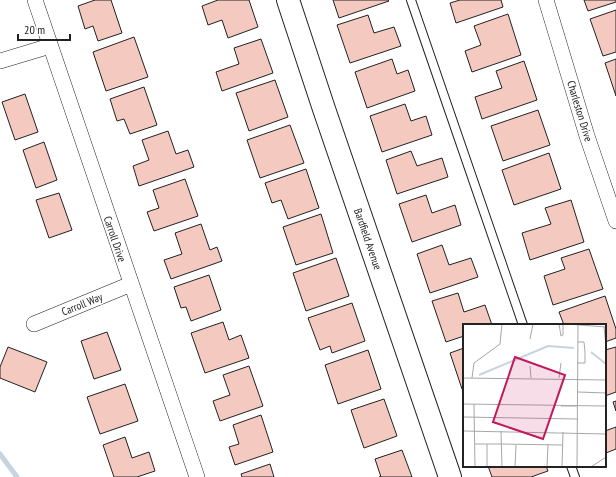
<svg xmlns="http://www.w3.org/2000/svg" width="616" height="477" font-family="'PT Sans Narrow',sans-serif">
<style>
.lines{fill:none;stroke-linecap:round;stroke-linejoin:round}
.stream{stroke:#c7d3dd;stroke-width:5}
.building{fill:#f3c9c0;stroke:#222}
.lane-casing{stroke:#222;stroke-width:10}
.street-casing{stroke:#222;stroke-width:16}
.secondary-casing{stroke:#222;stroke-width:24}
.lane{stroke:#fff;stroke-width:8}
.street{stroke:#fff;stroke-width:15}
.secondary{stroke:#fff;stroke-width:22}
.labels{text-anchor:middle;stroke-width:3;stroke-linejoin:round;paint-order:stroke}
.street-label{font-size:11px;fill:#222;stroke:#fff}
.inset-river{fill:none;stroke:#c7d3dd;stroke-width:2}
.inset-road{fill:none;stroke:#a7a7a7;stroke-width:1}
.view{fill:#c2185b;fill-opacity:0.15;stroke:#c2185b;stroke-width:2}
.inset-edge{fill:none;stroke:#222;stroke-width:2}
</style>
<rect width="100%" height="100%" fill="#fff"/>
<g class="lines">
<path class="stream" d="M0,454L17,477"/>
</g>
<path class="building" d="M95,0H111L122,33L98,41L93,26L85,29L78,6Z
M218,0H249L258,27L228,38L222,20L208,25L202,6Z
M333,0H388L389,1L339,18Z
M460,0H501L503,7L456,23L450,3Z
M584,0H616V2L588,11Z
M616,10V52L603,56L590,19Z
M508,14L521,55L472,72L465,51L481,45L474,26Z
M368,15L374,33L394,27L401,46L350,63L337,25Z
M134,37L148,77L106,91L93,52Z
M261,39L273,73L222,91L216,72L239,64L234,48Z
M392,59L397,74L408,70L415,91L367,108L355,72Z
M616,59V96L605,63Z
M524,61L537,100L482,119L475,97L502,88L496,71Z
M275,80L288,117L249,131L236,93Z
M144,87L157,125L130,134L124,119L117,121L110,99Z
M25,94L38,132L15,140L2,102Z
M405,104L411,121L426,116L432,135L382,152L370,116Z
M538,110L550,145L503,161L491,126Z
M290,125L304,163L260,178L247,140Z
M168,131L176,154L188,150L194,167L139,186L133,166L149,160L142,140Z
M44,142L57,180L36,188L23,150Z
M411,151L417,166L442,158L448,177L397,194L386,160Z
M549,153L561,189L514,205L502,170Z
M306,169L319,208L288,219L281,200L272,203L265,183Z
M185,179L198,216L154,231L147,212L159,208L153,190Z
M59,193L72,230L49,238L36,200Z
M426,195L432,213L455,205L461,225L412,242L399,204Z
M571,200L584,242L530,260L522,233L551,224L545,208Z
M321,214L333,253L296,265L283,227Z
M201,224L210,250L217,247L222,261L171,279L164,260L182,254L175,233Z
M442,245L449,265L471,258L478,277L430,293L417,254Z
M589,249L603,289L553,305L544,276L565,269L561,258Z
M336,258L349,296L306,311L293,273Z
M209,275L221,310L191,321L186,307L181,308L174,287Z
M458,293L464,312L485,305L492,325H464V336L446,342L432,301Z
M605,296L616,329V338L605,342V325H564L559,312Z
M352,303L365,341L332,353L330,346L320,350L308,318Z
M223,322L229,340L241,335L249,358L205,373L191,333Z
M107,332L121,370L94,379L81,341Z
M8,347L47,362L35,392L0,378V367Z
M616,347V392L605,396V350Z
M464,348V388L462,389L450,353Z
M368,350L381,389L338,404L325,365Z
M249,366L263,406L220,421L213,401L230,395L223,375Z
M125,384L138,421L100,434L87,397Z
M384,399L397,436L364,448L351,410Z
M616,401V411L613,402Z
M261,415L273,452L235,465L229,447L239,444L233,425Z
M616,427V449L606,453L605,450V431Z
M125,437L132,458L149,452L155,471L137,477H114L103,445Z
M402,450L412,477H379H381L375,459Z
M270,464L274,477H242L241,474Z
M488,466H546L548,471L531,477H492Z"/>
<g class="lines">
<g class="lane-casing">
<path id="lane" d="M411,0L523,325
M571,466L575,477"/>
</g>
<g class="street-casing">
<path id="street" d="M35,0L197,477
M546,0L587,136L616,221
M0,61L50,46
M34,324L131,284"/>
</g>
<g class="secondary-casing">
<path id="secondary" d="M288,0L324,109L450,477"/>
</g>
<use href="#lane" class="lane"/>
<use href="#street" class="street"/>
<use href="#secondary" class="secondary"/>
</g>
<g class="labels">
<g class="street-label">
<text transform="translate(580 111) rotate(73)" y="4">Charleston Drive</text>
<text transform="translate(115 239) rotate(71)" y="4">Carroll Drive</text>
<text transform="translate(368 239) rotate(71)" y="4">Bardfield Avenue</text>
<text transform="translate(82 304) rotate(-22)" y="4">Carroll Way</text>
</g>
</g>
<g transform="translate(463 324)">
<rect width="143" height="143" fill="#fff"/>
<path class="inset-river" d="M128,28L143,40M16,51L85,22L111,24"/>
<path class="inset-road" d="M96,0L98,12L100,11V0M104,0L143,3M141,3L143,22M67,15L70,0M115,39H122V28L121,18H115M67,42L68,54M0,54L143,56M9,54L11,39L37,20L39,0M96,54L98,39M115,68L143,69M0,80L143,82M11,80L12,143M98,82H114M0,93L115,95M0,107L143,110M38,107L39,143M12,120H38M38,120L99,121M24,143V120M52,143L53,121M84,143L85,120M99,143L100,108M114,143L115,0M128,143L143,133"/>
<path class="view" d="M52,33L102,51L80,115L30,98Z"/>
<rect width="143" height="143" class="inset-edge"/>
</g>
<path d="M18 34v6h52v-6" fill="none" stroke="#222222" stroke-width="2"/>
<text x="24" y="34" font-size="12" fill="#222222" stroke="#ffffff" stroke-width="3" paint-order="stroke">20 m</text>
</svg>
